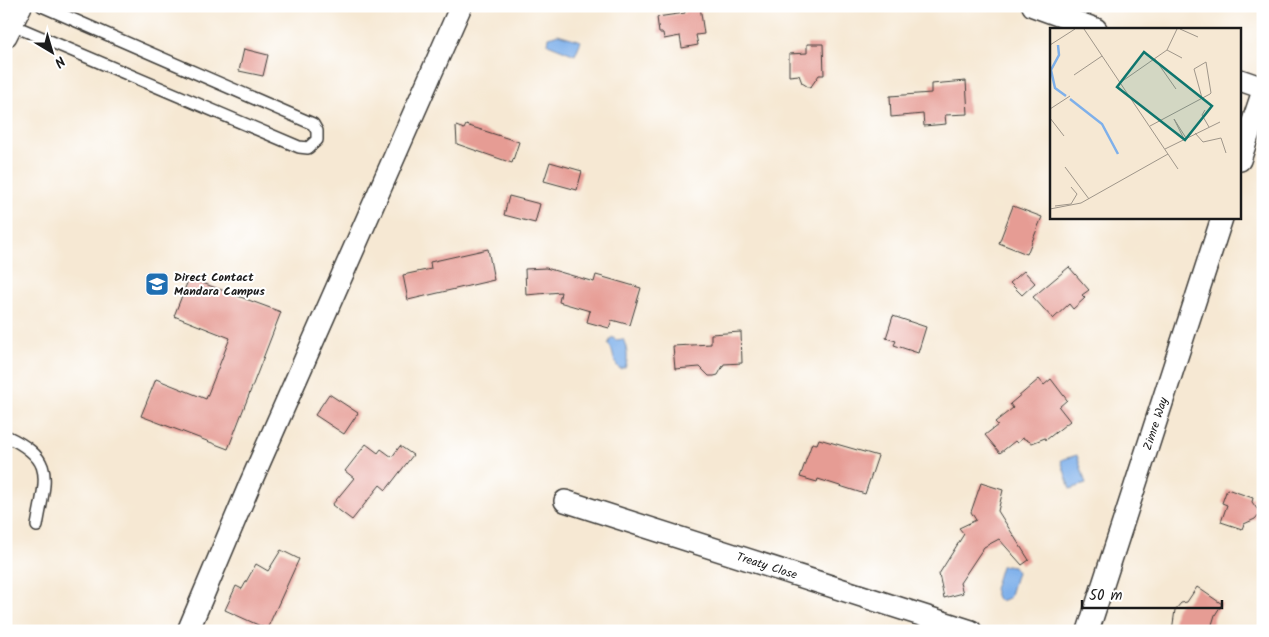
<svg xmlns="http://www.w3.org/2000/svg" width="1269" height="637" font-family="Kalam,sans-serif">
<style>
.water{fill:#7fb0ea;stroke:#4e6683}
.building{fill:#e69c94}
.lines{fill:none;stroke-linecap:round;stroke-linejoin:round}
.service-casing{stroke:#3d3b37;stroke-width:14}
.minor-casing{stroke:#3d3b37;stroke-width:24}
.service{stroke:#fff;stroke-width:11}
.minor{stroke:#fff;stroke-width:21}
.labels{text-anchor:middle;stroke-width:4;stroke-linejoin:round;paint-order:stroke}
.poi-label{font-size:12px;font-weight:bold;fill:#1c1c1c;stroke:#fff;text-anchor:start}
.street-label{font-size:12px;fill:#1c1c1c;stroke:#fff}
.inset-river{fill:none;stroke:#7fb0ea;stroke-width:2.5}
.inset-road{fill:none;stroke:#9f968a;stroke-width:1}
.view{fill:#0f766e;fill-opacity:0.15;stroke:#0f766e;stroke-width:2.5}
.inset-edge{fill:none;stroke:#1c1c1c;stroke-width:2.5}
</style>
<rect width="100%" height="100%" fill="#fff"/>
<filter id="ink" filterUnits="userSpaceOnUse"><feTurbulence type="fractalNoise" baseFrequency=".02" numOctaves="2"/><feDisplacementMap in="SourceGraphic" scale="10" xChannelSelector="R" yChannelSelector="G"/><feConvolveMatrix kernelMatrix="1 2 1 2 8 2 1 2 1" color-interpolation-filters="sRGB"/></filter>
<filter id="wash" filterUnits="userSpaceOnUse"><feTurbulence type="fractalNoise" baseFrequency=".0096" numOctaves="4" result="noise"/><feDisplacementMap in="SourceGraphic" scale="20" xChannelSelector="R" yChannelSelector="G"/><feGaussianBlur stdDeviation="1.12" result="paint"/><feColorMatrix in="noise" values="0 0 0 0 0 0 0 0 0 0 0 0 0 0 0 0 0 1.4 0 .05"/><feComposite in="paint" operator="in"/></filter>
<g filter="url(#wash)">
<rect width="100%" height="100%" fill="#f6e8d3"/>
<path class="water" d="M558,34L581,41L575,55L548,44L549,37Z
M612,337L616,340L623,339C627,347 629,360 625,367L620,369C611,361 615,351 608,344Z
M1077,455L1086,484L1070,489L1061,460Z
M1007,565L1013,566L1017,572L1009,598L1000,601L997,598L994,589L1001,566Z"/>
<g id="blocks">
<path class="building" d="M684,6H700L704,34L696,35L698,45L682,48L680,36L664,39L663,33H659L657,17L685,13Z
M807,44H823L824,75H819L810,88L802,83L799,75L789,76V54L807,53Z
M244,49L268,55L263,76L239,71Z
M966,81L968,114L945,115L946,124L924,126L923,114L891,117L890,96L931,93V84Z
M466,125L519,142L512,163L457,144L456,126L464,129Z
M550,162L582,171L577,190L544,181Z
M509,196L540,204L535,223L504,215Z
M1013,206L1042,217L1027,254L999,243Z
M488,249L494,280L408,300L403,275L431,269L430,262Z
M1069,267L1089,290L1082,295L1085,298L1073,309L1069,304L1053,319L1033,297Z
M546,268L594,282L596,275L641,288L630,325L612,320L609,328L587,322L590,311L559,302L561,292L526,295L525,269Z
M1024,271L1035,283L1022,295L1010,283Z
M189,278L281,312L228,449L141,416L156,379L206,399L230,338L174,316Z
M893,316L926,327L918,353L894,345L896,341L886,338Z
M741,332L742,363L724,364L718,375L714,376H709L700,367L675,369L673,346L711,344V334Z
M1039,379L1044,385L1051,379L1067,400L1059,407L1070,421L1046,440L1045,438L1032,443L1023,438L1017,443L1015,441L1000,453L985,435L998,425L995,422L1013,408L1010,404Z
M329,394L358,413L344,434L315,415Z
M819,439L878,456L865,494L818,479L817,482L800,477L812,443L817,444Z
M366,444L378,453L381,449L392,457L400,446L413,455L386,490L380,485L352,520L332,505L354,478L345,471Z
M981,483L1003,490L998,511L1029,560L1022,565L999,539L984,547L960,583L963,593L944,598L939,574L964,534L959,528L976,520L971,512Z
M1227,489L1253,498L1252,502L1260,513L1255,519L1244,524L1242,529L1221,522L1227,505L1222,503Z
M281,550L299,559L267,629L225,610L236,586L242,589L256,564L268,571Z
M1197,587L1222,604L1215,615L1210,631H1172L1175,610L1181,603L1187,602Z"/>
</g>
</g>
<g filter="url(#ink)">
<use href="#blocks" fill-opacity="0" stroke="#3d3b37" stroke-width="1"/>
<g class="lines">
<g class="service-casing">
<path id="service" d="M12,25L299,147L308,148L317,140V131L313,124L42,6
M6,436C57,460 45,478 37,526"/>
</g>
<g class="minor-casing">
<g id="minor">
<path d="M1033,6L1096,29"/>
<path d="M6,36L21,6"/>
<path d="M1240,80L1263,88"/>
<path d="M1240,160L1263,91"/>
<path id="s1" d="M565,501L971,631"/>
<path d="M188,631L250,484L461,6"/>
<path id="s2" d="M1088,631L1222,218"/>
</g>
</g>
<use href="#service" class="service"/>
<use href="#minor" class="minor"/>
</g>
</g>
<defs>
<g id="school-square" transform="scale(1.25)"><rect x="-9" y="-9" width="18" height="18" rx="4" fill="#1f6fb2" stroke="#fff"/><path d="M0-5L7-2L0 1L-7-2ZM-4 1L0 2.5L4 1V4Q0 6-4 4Z" fill="#fff"/></g>
</defs>
<g fill-rule="evenodd">
<use href="#school-square" x="157" y="284"/>
</g>
<g class="labels">
<g class="poi-label">
<text x="174" y="281">Direct Contact<tspan x="174" dy="14">Mandara Campus</tspan></text>
</g>
<g class="street-label">
<text dy="4" stroke="none"><textPath href="#s2" startOffset="218">Zimre Way</textPath></text>
<text dy="4" stroke="none"><textPath href="#s1" startOffset="212">Treaty Close</textPath></text>
</g>
</g>
<g transform="translate(1050 28)">
<rect width="191" height="191" fill="#f6e8d3"/>
<path class="inset-river" d="M8,17L9,27L1,42L5,60L16,68M20,71L52,96L68,126"/>
<path class="inset-road" d="M34,1L128,141M130,1L148,9M0,17L25,1M117,22L132,30M105,31L126,61M24,47L52,28M71,54L117,22L127,1M0,81L20,68M155,82L152,87L159,99M0,90L14,108M100,98L160,66L161,65L156,34L144,41L152,70M145,105L153,114L171,110L176,125M134,111L124,91L136,110M115,121L170,94M15,139L39,171M5,178L21,176L27,166L21,159M0,181L31,175L118,126"/>
<path class="view" d="M94,24L162,78L135,112L67,59Z"/>
<rect width="191" height="191" class="inset-edge"/>
</g>
<rect width="1269" height="637" fill="none" stroke="#fff" stroke-width="25"/>
<g transform="translate(52 52) rotate(142)" stroke="#ffffff" stroke-width="4" paint-order="stroke">
<path d="M0-4L9 19L0 12L-9 19Z" fill="#1c1c1c"/>
<text y="-8" font-size="14" font-weight="bold" text-anchor="middle" fill="#1c1c1c">N</text>
</g>
<path d="M1082 600v8h140v-8" fill="none" stroke="#1c1c1c" stroke-width="2.5"/>
<text x="1089" y="600" font-size="15" fill="#1c1c1c" stroke="#ffffff" stroke-width="4" paint-order="stroke">50 m</text>
</svg>
